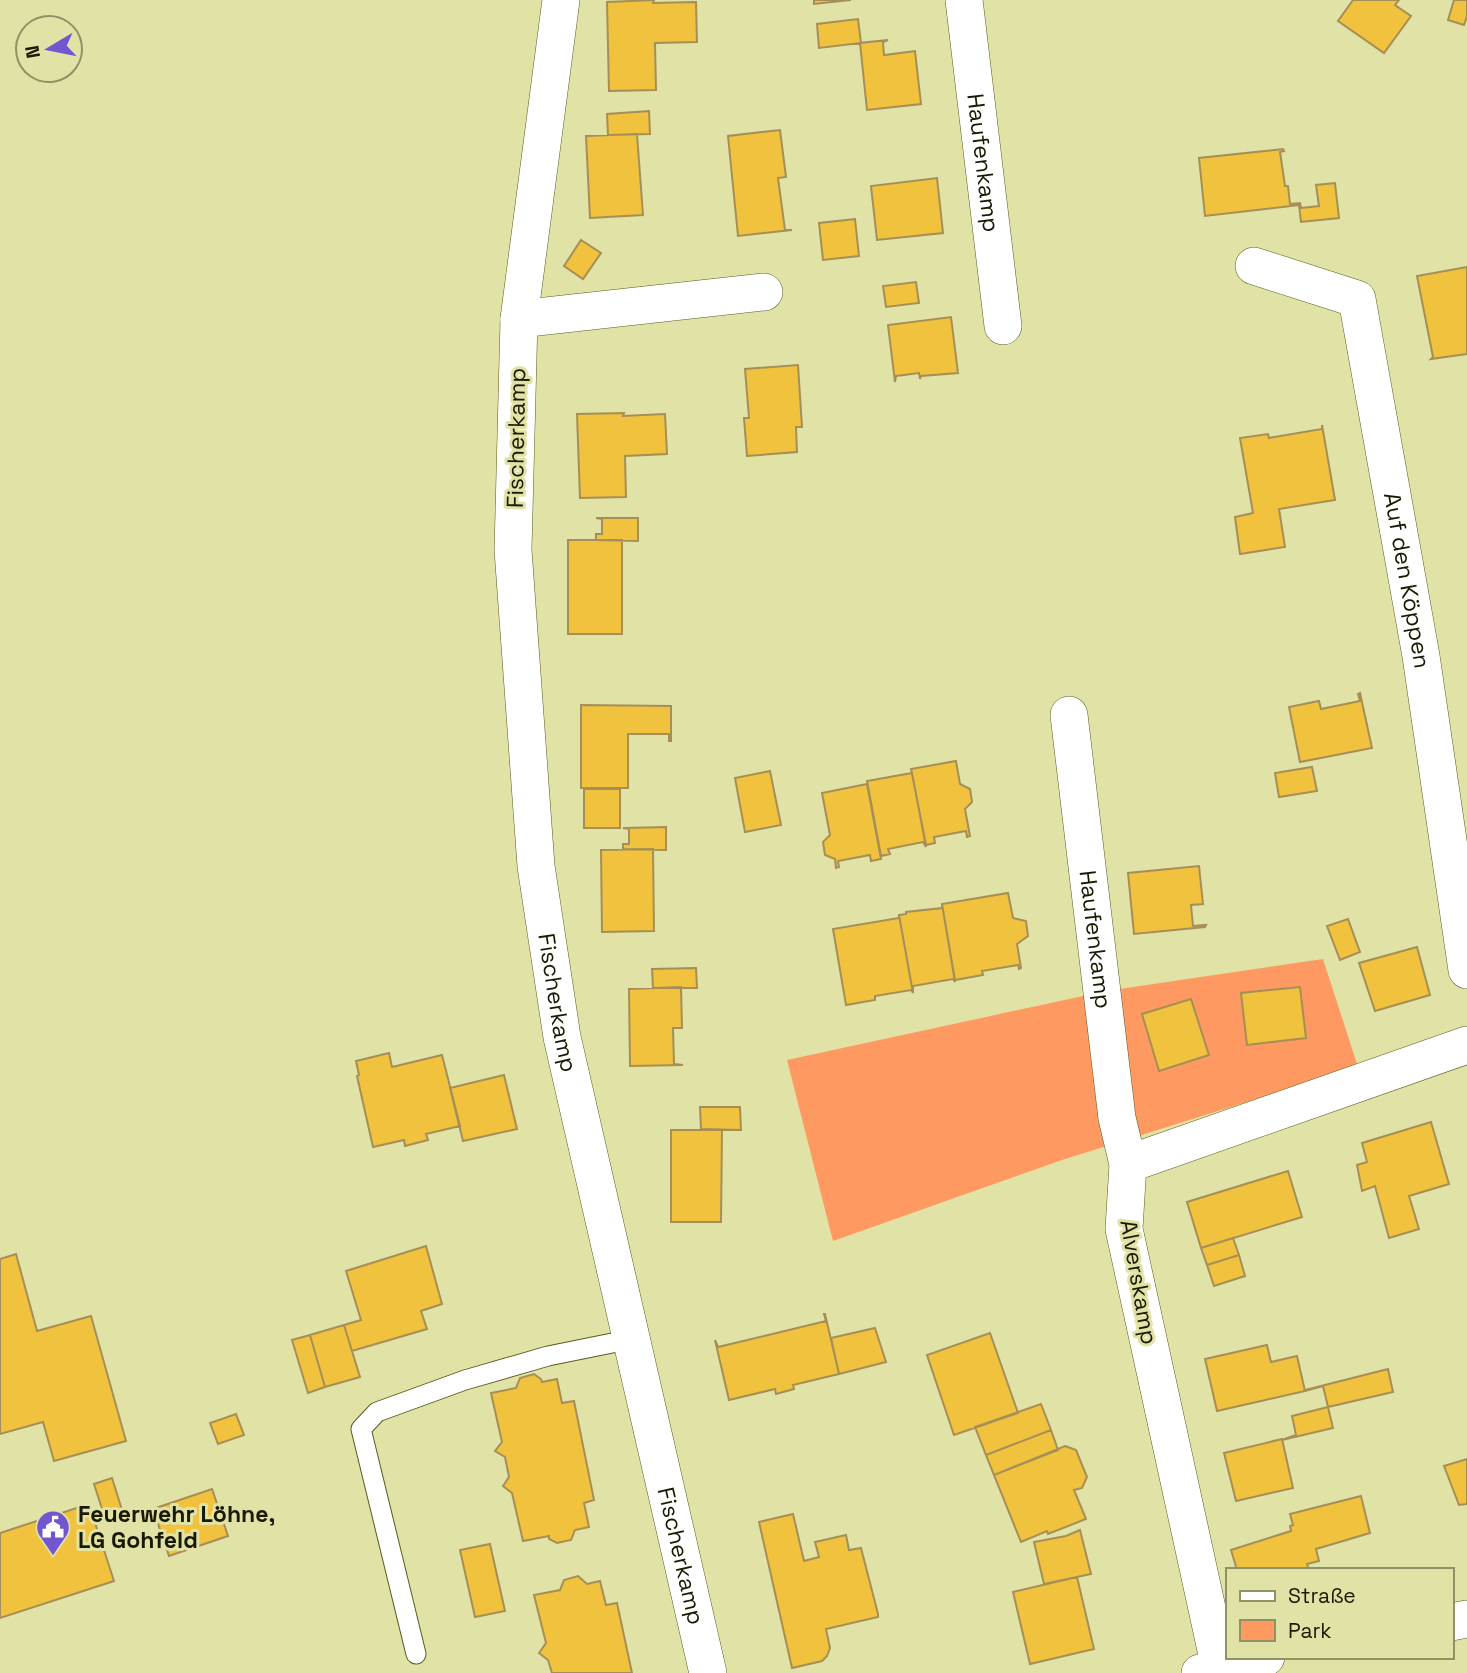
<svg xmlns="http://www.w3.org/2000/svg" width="1467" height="1673" font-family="'Space Grotesk',sans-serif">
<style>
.green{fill:#fe9961}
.building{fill:#f0c23d;stroke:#a58f57;stroke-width:2}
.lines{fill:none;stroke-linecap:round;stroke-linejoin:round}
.service-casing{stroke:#5b5b20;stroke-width:21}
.minor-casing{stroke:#5b5b20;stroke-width:38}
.service{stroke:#fff;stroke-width:19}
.minor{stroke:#fff;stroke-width:37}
.labels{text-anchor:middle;stroke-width:6;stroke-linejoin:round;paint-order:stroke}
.street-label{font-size:23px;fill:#1a1a03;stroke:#e1e2a5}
.poi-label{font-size:23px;font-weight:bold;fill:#1a1a03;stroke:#e1e2a5;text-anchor:start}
</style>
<rect width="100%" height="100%" fill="#e1e2a5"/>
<path class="green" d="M1323,959L1358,1067L1062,1160L833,1241L787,1060L1106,991Z"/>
<path class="building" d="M654,0L653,3L696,2L697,42L655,43L656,90L609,91L607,2Z
M814,0H851L814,4Z
M1353,0H1399L1395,5L1411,16L1384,53L1338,21Z
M1454,0H1467V16L1464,25L1448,20Z
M858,19L861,43L819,48L817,24Z
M888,40L883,42L884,55L915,51L921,104L867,110L860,43Z
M649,111L650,134L608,135L607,114Z
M780,130L786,177L778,178L785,230H792L738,236L728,136Z
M637,134L643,215L590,218L586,136Z
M1283,149L1284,151L1280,152L1285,186H1288L1290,204L1300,203L1301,208L1319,206L1316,185L1335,183L1339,218L1301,222L1299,205L1205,216L1199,158Z
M937,178L943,233L877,240L871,186Z
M855,219L859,256L823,260L819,223Z
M581,240L601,253L583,279L564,266Z
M1467,267V354L1431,359L1433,357L1417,276Z
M916,282L919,303L886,307L883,286Z
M951,317L958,373L921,376L920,379L919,373L896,376L895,382L888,325Z
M798,365L802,427H796L797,452L747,456L744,418H749L745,369Z
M624,413L623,416L665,414L667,454L625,456L626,497L580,498L577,414Z
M1322,425L1335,500L1279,509L1285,547L1240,554L1235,517L1253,513L1240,438L1268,434L1269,438L1322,429Z
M596,518H638V541L596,540V534H602V519Z
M568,540H622V634H568Z
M1360,693L1372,748L1300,762L1289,707L1319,701L1321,709L1360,701L1358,694Z
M581,705L671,706V741H669V734H628V788H581Z
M956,761L960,784L970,789L972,802L965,809L970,836L967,837L966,831L934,837L935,843L926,845L911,769Z
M1312,767L1317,791L1279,797L1275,773Z
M770,771L781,825L745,832L735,778Z
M912,773L926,847L923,842L888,849L890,854L881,856L867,781Z
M867,784L881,859L871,861L870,855L838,861L839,867L836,868L835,859L825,855L823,842L830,835L822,793Z
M584,789H620V828H584Z
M666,827V850L623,849V844H629V829L623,828Z
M653,849L654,931L602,932L601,850Z
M1199,866L1203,904L1191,905L1193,926L1206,925L1205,927L1134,934L1128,873Z
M1008,893L1013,918L1026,921L1028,936L1017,944L1021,968L1019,969L1018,965L982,971L983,975L955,980L942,904Z
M942,904L955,982L953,979L913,986V993L899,915L906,914V912L942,908Z
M899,915L913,993L911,990L875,996V1000L846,1005L833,929L899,918Z
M1348,919L1360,952L1340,960L1327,926Z
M1417,947L1430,995L1375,1011L1359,963Z
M696,968L697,988H653L652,969Z
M681,987L682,1028H673L674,1064L683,1065L630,1066L629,989Z
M1300,987L1306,1038L1247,1045L1241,993Z
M1191,999L1209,1055L1159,1071L1142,1014Z
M389,1053L392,1067L442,1055L460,1126L426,1134L428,1140L405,1146L404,1140L373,1147L357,1076L359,1075L356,1061Z
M504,1075L517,1129L463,1141L450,1088Z
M700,1107H740L741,1130L701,1129Z
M1431,1122L1449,1184L1409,1196L1419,1229L1389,1238L1375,1186L1362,1191L1357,1165L1367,1162L1362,1143Z
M671,1130H722L721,1222H671Z
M1288,1171L1302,1217L1201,1248L1187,1202Z
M1233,1238L1239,1255L1207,1265L1201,1248Z
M426,1246L442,1304L421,1311L427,1329L352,1351L344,1325L361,1320L346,1271Z
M16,1254L37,1331L91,1316L126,1441L54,1461L43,1422L0,1434V1259Z
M1239,1255L1245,1276L1214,1286L1207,1265Z
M824,1314H825L839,1374L793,1385L794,1389L776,1394L775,1389L729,1400L715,1340L718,1347L826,1321Z
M344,1325L360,1377L325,1387L310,1335Z
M875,1328L886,1362L839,1374L831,1338Z
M990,1333L1018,1413L954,1435L927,1355Z
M310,1335L325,1387L308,1393L292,1340Z
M1267,1345L1271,1362L1297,1356L1305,1391L1217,1411L1205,1359Z
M1388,1369L1393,1392L1328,1407L1323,1386L1305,1391V1390Z
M534,1374L541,1379L542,1382L557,1379L562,1403L574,1401L594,1500L584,1503L589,1527L575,1530L571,1540L557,1543L549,1539V1536L523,1541L512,1493L503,1486L509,1477L505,1457L495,1451L502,1442L491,1393L516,1388L520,1378Z
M1041,1404L1051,1430L986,1455L975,1427Z
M1328,1407L1333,1428L1282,1440L1296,1435L1292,1416Z
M236,1414L244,1435L218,1444L210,1423Z
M1051,1430L1058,1450L994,1475L986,1455Z
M1282,1439L1293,1488L1236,1501L1224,1453Z
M1065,1446L1076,1450L1087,1477L1082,1488L1074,1490L1086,1519L1048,1534L1047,1531L1021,1542L994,1475Z
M1467,1459V1504L1459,1505L1444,1466Z
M112,1478L123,1513L105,1518L94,1484Z
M212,1489L228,1536L169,1556L153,1509Z
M1361,1496L1370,1533L1316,1549L1319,1561L1307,1564L1309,1570H1237L1231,1550L1291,1531L1290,1526L1293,1525L1290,1514Z
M89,1504L114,1581L0,1618V1533Z
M793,1514L804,1561L819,1557L815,1542L846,1535L849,1550L861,1548L878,1614V1617L826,1629L830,1648L827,1656L822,1661L792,1668L759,1522Z
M1080,1530L1091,1574L1044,1584L1034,1542L1066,1536Z
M490,1544L505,1611L475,1617L460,1550Z
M578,1576L587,1584L600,1581L606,1605L617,1603L632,1673H552L548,1660L539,1653L546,1643L534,1595L560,1590L564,1580Z
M1077,1577L1094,1649L1030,1664L1013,1592Z"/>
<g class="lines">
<g class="service-casing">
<path id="service" d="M416,1654L361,1429L377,1412L465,1380L548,1356L632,1339"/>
</g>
<g class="minor-casing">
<g id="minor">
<path id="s1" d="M561,0L519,319L513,550L536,866L562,1037L708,1673"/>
<path id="s2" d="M964,0L1003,326"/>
<path id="s3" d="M1254,266L1357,299L1421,656L1467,970"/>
<path d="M519,319L764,292"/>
<path id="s4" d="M1069,715L1117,1118L1128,1164"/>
<path d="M1451,1622L1467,1619"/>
<path d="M1220,1668L1124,1229L1128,1164L1467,1045"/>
<path d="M1200,1673L1266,1657"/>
</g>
</g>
<use href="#service" class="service"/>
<use href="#minor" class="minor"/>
</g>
<defs>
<g id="civic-pin" transform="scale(1.75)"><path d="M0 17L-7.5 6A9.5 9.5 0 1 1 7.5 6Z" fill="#7156d0" stroke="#e1e2a5"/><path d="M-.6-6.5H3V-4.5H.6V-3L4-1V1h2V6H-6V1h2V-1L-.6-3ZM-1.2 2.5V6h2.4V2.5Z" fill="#fff"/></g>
</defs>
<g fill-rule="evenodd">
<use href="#civic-pin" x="53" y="1527"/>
</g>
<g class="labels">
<g class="street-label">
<text dy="8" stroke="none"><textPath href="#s2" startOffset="164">Haufenkamp</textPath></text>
<text transform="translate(516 438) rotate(-89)" y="8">Fischerkamp</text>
<text dy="8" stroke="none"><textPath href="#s3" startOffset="394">Auf den Köppen</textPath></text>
<text dy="8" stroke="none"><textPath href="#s4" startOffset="226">Haufenkamp</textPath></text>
<text dy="8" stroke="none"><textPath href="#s1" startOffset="1008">Fischerkamp</textPath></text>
<text transform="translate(1139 1282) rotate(80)" y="8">Alverskamp</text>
<text dy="8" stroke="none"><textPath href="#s1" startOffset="1575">Fischerkamp</textPath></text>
</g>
<g class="poi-label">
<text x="78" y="1522">Feuerwehr Löhne,<tspan x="78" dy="26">LG Gohfeld</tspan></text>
</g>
</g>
<rect x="1226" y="1568" width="228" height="91" fill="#e1e2a5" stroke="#919264" stroke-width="2"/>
<rect x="1240" y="1591" width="35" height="10" fill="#ffffff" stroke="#919264" stroke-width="2"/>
<text x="1288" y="1603" font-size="21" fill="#1a1a03">Straße</text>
<rect x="1240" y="1620" width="35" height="21" fill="#fe9961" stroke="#919264" stroke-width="2"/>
<text x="1288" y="1638" font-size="21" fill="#1a1a03">Park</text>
<g transform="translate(49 49) rotate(260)"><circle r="33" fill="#e1e2a5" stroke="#919264" stroke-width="2"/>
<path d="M0-5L12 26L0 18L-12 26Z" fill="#7156d0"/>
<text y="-10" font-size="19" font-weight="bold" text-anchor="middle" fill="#1a1a03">N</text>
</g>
</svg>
